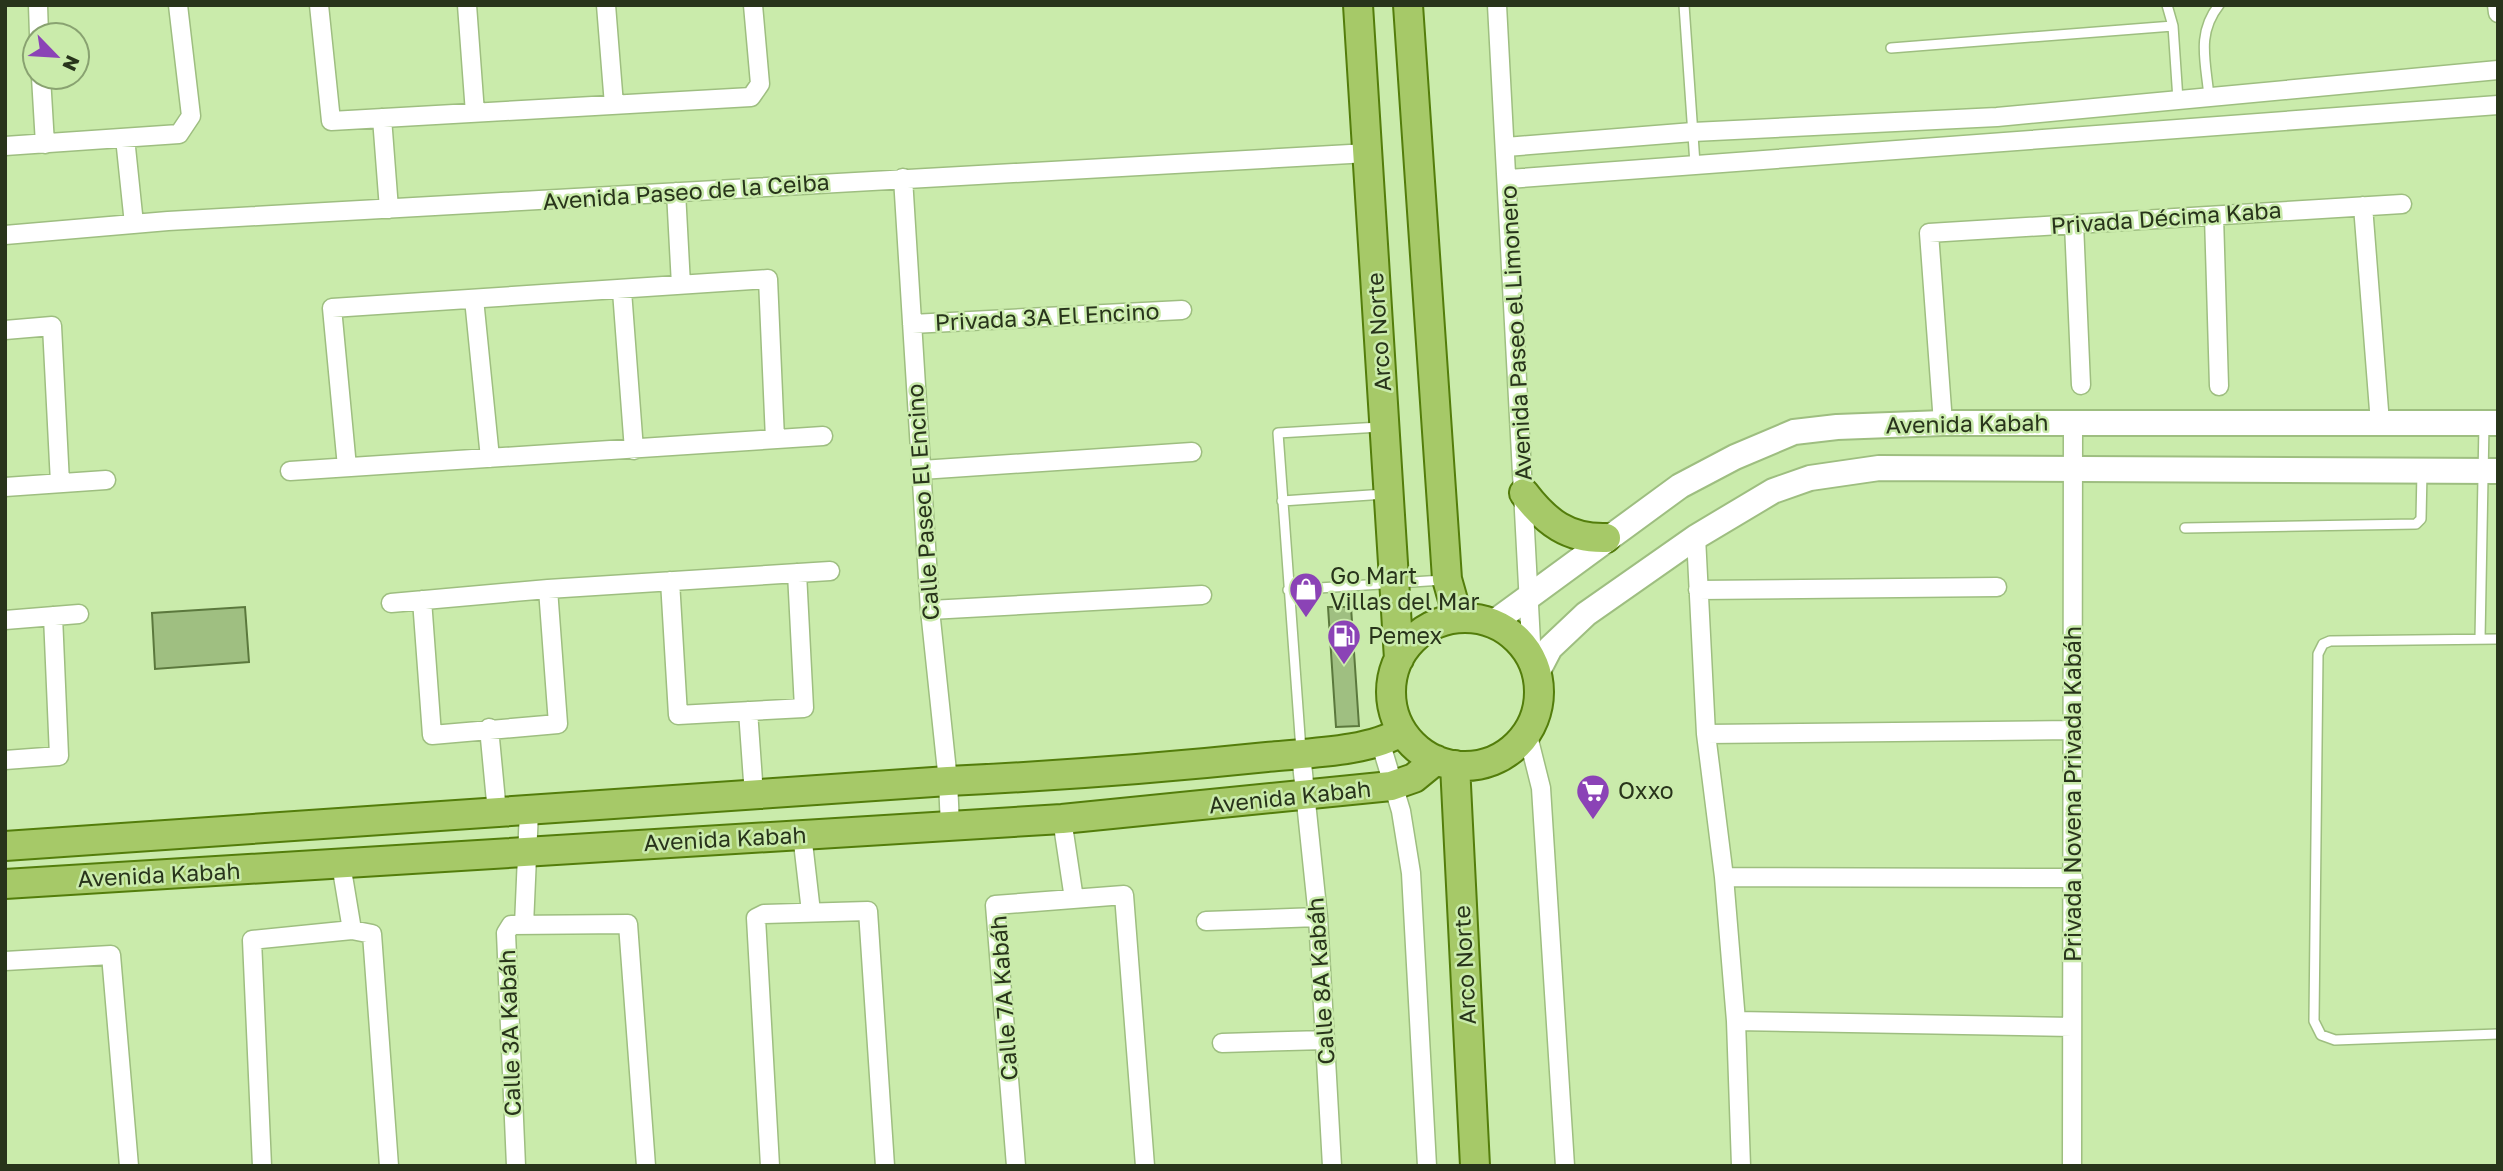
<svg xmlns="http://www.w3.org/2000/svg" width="2503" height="1171" font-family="'Golos Text',sans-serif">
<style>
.building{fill:#9fbf81;stroke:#5b783d;stroke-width:2}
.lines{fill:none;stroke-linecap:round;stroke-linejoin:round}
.service-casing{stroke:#9ebe80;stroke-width:12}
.minor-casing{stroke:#9ebe80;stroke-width:21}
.secondary-casing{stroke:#9ebe80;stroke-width:28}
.primary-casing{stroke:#537d0b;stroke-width:32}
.service{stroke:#fff;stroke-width:9}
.minor{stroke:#fff;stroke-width:18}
.secondary{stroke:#fff;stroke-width:24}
.primary{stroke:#a6c968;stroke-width:28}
.labels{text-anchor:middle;stroke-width:5;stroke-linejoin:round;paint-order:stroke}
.street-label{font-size:23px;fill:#28341b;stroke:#caebab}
.poi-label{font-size:23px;fill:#28341b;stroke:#caebab;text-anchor:start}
</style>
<rect width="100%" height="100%" fill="#caebab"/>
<path class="building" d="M245,607L249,662L155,669L152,613Z
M1328,607H1351L1359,726L1336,727Z"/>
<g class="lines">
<g class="service-casing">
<path id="service" d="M1684,5L1695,164
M2167,5L2173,26L2178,100
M1891,48L2173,26
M2209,97C2206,62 2196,34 2219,5
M1282,501L1385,494
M2185,528L2416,524L2421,519L2422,472
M1288,590L1443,580
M2480,639L2484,424
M2498,639L2330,641L2323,644L2318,654L2314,1021L2321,1035L2335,1040L2498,1034
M1301,750L1278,433L1380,427"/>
</g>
<g class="minor-casing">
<path id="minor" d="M38,5L39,35
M319,5L331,121L751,97L760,84L753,5
M467,5L475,113
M606,5L614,105
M1497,5L1532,661
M2497,5L2498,13
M41,77L45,144
M382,118L389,209
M125,138L134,224
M5,146L179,134L191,116L178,5
M1506,147L1693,132L1997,117L2498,70
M903,178L930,610L948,781L950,826
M1508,179L2498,105
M676,192L681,285
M2363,206L2380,423
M2214,216L2219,386
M2074,224L2081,385
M5,235L168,221L1368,153
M622,291L634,450
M474,299L490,458
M912,324L1182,310
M5,330L52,326L60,483
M1943,423L1929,233L2402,204
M347,467L332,308L768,279L775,439
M921,470L1192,452
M290,471L823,436
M5,487L106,480
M1696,537L1706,734L1724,877L1736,1021L1741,1166
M670,581L678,715L804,708L797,573
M1698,590L1997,587
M422,600L432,735L558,724L548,589
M391,603L548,589L830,571
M930,610L1202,595
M5,620L79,614
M748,711L754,795
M489,728L497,812
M1527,732L1541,788L1565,1166
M1706,734L2073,730
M1380,741L1401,811L1411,873L1427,1166
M1301,754L1318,917L1332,1166
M5,760L59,756L53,616
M1062,819L1074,899
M802,834L811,912
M341,864L352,930
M1724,877L2073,878
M1206,921L1318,917
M524,925L529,811
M5,961L111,955L129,1166
M1736,1021L2072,1027
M1222,1043L1325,1040
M262,1166L252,940L352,930L372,934L389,1166
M516,1166L506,933L511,925L628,924L646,1166
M770,1166L756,918L764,914L868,911L885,1166
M1016,1166L995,905L1124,895L1145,1166
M2072,1166L2073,422"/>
</g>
<g class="secondary-casing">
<path id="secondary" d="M1493,623L1680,486L1735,457L1794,432L1837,427L1943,423H2498
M1537,673L1550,648L1586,614L1696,537L1773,491L1810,478L1879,468L2498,471"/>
</g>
<g class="primary-casing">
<path id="primary" d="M1358,5L1399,659
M1408,5L1445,549L1447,579L1458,618
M1524,493C1546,522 1568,539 1606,538
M1391 692a74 74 0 1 1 148 0a74 74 0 1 1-148 0Z
M1455,765L1475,1166
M5,846L948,781C1055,776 1161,768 1267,757C1306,753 1371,752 1402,731
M5,884L1062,819L1391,786L1414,778L1436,760"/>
</g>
<use href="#service" class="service"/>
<use href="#minor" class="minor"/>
<use href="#secondary" class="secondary"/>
<use href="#primary" class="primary"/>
</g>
<defs>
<g id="shop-pin" transform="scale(1.75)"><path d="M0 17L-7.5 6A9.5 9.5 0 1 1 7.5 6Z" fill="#8b43b6" stroke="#caebab"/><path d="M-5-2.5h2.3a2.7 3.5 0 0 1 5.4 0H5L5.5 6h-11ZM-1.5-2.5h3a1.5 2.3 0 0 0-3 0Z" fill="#fff"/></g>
<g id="fuel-pin" transform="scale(1.75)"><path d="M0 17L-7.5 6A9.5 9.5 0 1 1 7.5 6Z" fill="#8b43b6" stroke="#caebab"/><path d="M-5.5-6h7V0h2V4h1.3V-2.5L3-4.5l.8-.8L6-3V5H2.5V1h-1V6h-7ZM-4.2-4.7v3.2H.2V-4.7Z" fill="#fff"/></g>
<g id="supermarket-pin" transform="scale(1.75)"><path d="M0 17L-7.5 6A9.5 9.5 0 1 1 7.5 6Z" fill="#8b43b6" stroke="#caebab"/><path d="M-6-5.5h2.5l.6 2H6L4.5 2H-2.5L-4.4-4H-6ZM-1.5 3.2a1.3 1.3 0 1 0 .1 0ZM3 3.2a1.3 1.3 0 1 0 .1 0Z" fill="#fff"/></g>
</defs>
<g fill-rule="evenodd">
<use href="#shop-pin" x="1306" y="589"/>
<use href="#fuel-pin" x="1344" y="636"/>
<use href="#supermarket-pin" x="1593" y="791"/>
</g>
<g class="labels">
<g class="street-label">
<text transform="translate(686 192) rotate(-4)" y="8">Avenida Paseo de la Ceiba</text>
<text transform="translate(2166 218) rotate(-4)" y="8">Privada Décima Kaba</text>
<text transform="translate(1047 317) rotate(-3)" y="8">Privada 3A El Encino</text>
<text transform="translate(1379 332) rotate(-94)" y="8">Arco Norte</text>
<text transform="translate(1516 333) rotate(-93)" y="8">Avenida Paseo el Limonero</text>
<text transform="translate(1967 424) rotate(-1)" y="8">Avenida Kabah</text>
<text transform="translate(923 502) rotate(-94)" y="8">Calle Paseo El Encino</text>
<text transform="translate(2073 794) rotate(-90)" y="8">Privada Novena Privada Kabáh</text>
<text transform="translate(1290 797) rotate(-6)" y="8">Avenida Kabah</text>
<text transform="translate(725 839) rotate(-3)" y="8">Avenida Kabah</text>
<text transform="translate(159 875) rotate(-3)" y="8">Avenida Kabah</text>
<text transform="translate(1465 965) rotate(-93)" y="8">Arco Norte</text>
<text transform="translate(1321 981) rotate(-94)" y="8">Calle 8A Kabáh</text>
<text transform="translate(1004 998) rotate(-94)" y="8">Calle 7A Kabáh</text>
<text transform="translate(510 1033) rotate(-92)" y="8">Calle 3A Kabáh</text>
</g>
<g class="poi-label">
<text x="1330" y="584">Go Mart<tspan x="1330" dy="26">Villas del Mar</tspan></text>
<text x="1368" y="644">Pemex</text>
<text x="1618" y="799">Oxxo</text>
</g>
</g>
<rect width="2503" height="1171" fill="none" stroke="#28341b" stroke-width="14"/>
<g transform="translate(56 56) rotate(115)"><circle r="33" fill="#caebab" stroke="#89a271" stroke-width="2"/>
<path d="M0-5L12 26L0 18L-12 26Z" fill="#8b43b6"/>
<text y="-10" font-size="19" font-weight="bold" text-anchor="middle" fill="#28341b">N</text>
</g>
</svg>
